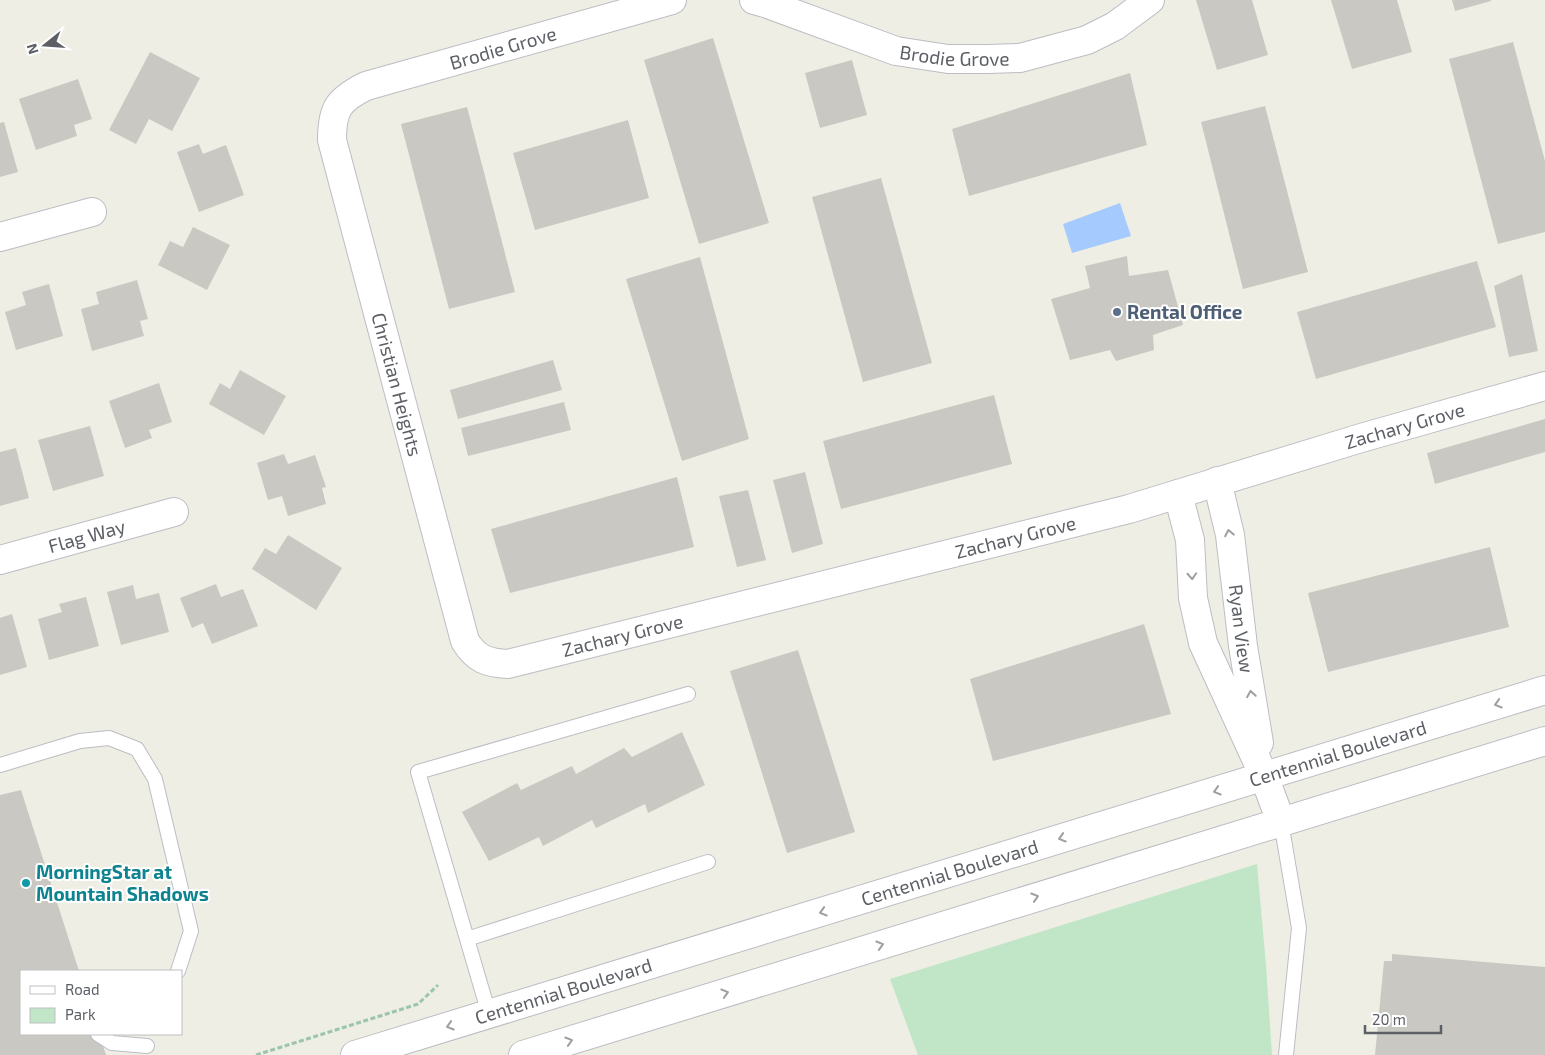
<svg xmlns="http://www.w3.org/2000/svg" width="1545" height="1055" font-family="'Exo 2',sans-serif">
<style>
.green{fill:#c1e6c7}
.water{fill:#a5cafd}
.building{fill:#cac8c2}
.lines{fill:none;stroke-linecap:round;stroke-linejoin:round}
.lane-casing{stroke:#bcbdc3;stroke-width:16}
.street-casing{stroke:#bcbdc3;stroke-width:30}
.secondary-casing{stroke:#babcc2;stroke-width:30}
.path{stroke:#9bc6ad;stroke-width:3;stroke-dasharray:5 2.5;stroke-linecap:butt}
.lane{stroke:#fff;stroke-width:14}
.street{stroke:#fff;stroke-width:28}
.secondary{stroke:#fff;stroke-width:28}
.oneway{stroke:#9d9fa3}
.service-dot{fill:#5c6f8a;stroke:#fff;stroke-width:2}
.culture-dot{fill:#0f9aa8;stroke:#fff;stroke-width:2}
.labels{text-anchor:middle;stroke-width:4;stroke-linejoin:round;paint-order:stroke}
.street-label{font-size:19px;fill:#5c5f65;stroke:#fff}
.service-label{font-size:19px;font-weight:bold;fill:#4e5e75;stroke:#fff;text-anchor:start}
.culture-label{font-size:19px;font-weight:bold;fill:#0d838f;stroke:#fff;text-anchor:start}
</style>
<rect width="100%" height="100%" fill="#efeee4"/>
<path class="green" d="M1257,864L1266,965L1272,1055H918L890,979Z"/>
<path class="water" d="M1120,203L1131,236L1072,253L1063,224Z"/>
<path class="building" d="M1196,0H1252L1268,55L1217,70Z
M1331,0H1397L1412,52L1352,69Z
M1452,0H1491V1L1455,11Z
M713,38L769,223L699,244L644,60Z
M1513,42L1545,161V232L1498,244L1449,59Z
M150,52L200,78L172,131L149,119L136,144L109,130Z
M852,60L867,115L820,128L805,73Z
M1130,73L1147,145L969,196L952,129Z
M78,79L92,119L74,125L77,136L36,150L19,99Z
M1265,106L1308,272L1243,289L1201,122Z
M467,107L515,292L449,309L401,124Z
M628,120L649,198L535,230L513,153Z
M4,122L18,172L0,177V123Z
M199,144L203,154L226,145L244,195L199,212L177,152Z
M881,178L932,363L863,382L812,197Z
M193,227L230,245L207,290L158,265L170,241L183,247Z
M1127,256L1129,276L1168,270L1183,325L1153,335L1154,350L1116,361L1110,350L1070,360L1051,299L1090,288L1085,266Z
M700,257L749,439L682,461L626,279Z
M1477,261L1496,327L1316,379L1297,312Z
M1522,274L1538,351L1509,357L1494,286Z
M137,280L148,319L140,321L144,336L92,351L81,309L99,304L96,292Z
M49,284L63,336L16,350L5,312L26,305L22,292Z
M553,360L562,390L458,419L450,390Z
M240,370L286,396L264,435L209,404L220,383L230,389Z
M159,383L172,422L149,430L152,438L125,448L109,401Z
M994,395L1012,464L841,509L823,441Z
M564,402L571,430L468,456L461,428Z
M1545,419V452L1435,484L1427,453Z
M90,426L104,476L53,491L38,440Z
M16,448L29,498L0,506V452Z
M284,454L288,464L315,455L326,487L322,488L326,504L288,516L282,496L268,500L257,463Z
M805,472L823,544L792,553L773,480Z
M677,477L694,547L510,593L491,529Z
M748,490L766,560L737,567L719,496Z
M288,535L342,568L316,610L252,569L265,548L276,554Z
M1490,547L1509,627L1328,672L1308,593Z
M216,584L221,597L243,589L258,626L212,644L203,623L192,628L180,598Z
M133,585L136,599L159,593L169,632L121,645L107,592Z
M86,597L99,646L49,660L38,619L62,612L59,604Z
M12,614L27,667L0,675V618Z
M1144,624L1171,714L993,761L970,679Z
M798,650L855,832L787,853L730,671Z
M682,732L705,785L648,813L645,804L596,828L592,820L543,846L539,837L489,861L462,812L517,783L521,790L572,766L576,774L624,748L632,757Z
M21,790L79,971H21V1034H99L106,1055H0V795Z
M1392,954L1545,967V1055H1375L1384,961H1392Z"/>
<g class="lines">
<g class="lane-casing">
<path id="lane" d="M0,765L80,741L109,738L137,749L155,779L191,931L178,971
M1281,822L1299,928L1286,1055
M467,939L708,862
M489,1014L418,772L688,694
M98,1034L112,1043L147,1046"/>
</g>
<g class="street-casing">
<g id="street">
<path id="s1" d="M672,0L366,86C338,100 332,109 332,140L465,641C476,659 487,663 508,664L1129,509L1361,438L1545,386"/>
<path id="s2" d="M754,0L765,3L896,51L948,59H988L1020,58L1087,40L1115,26L1150,0"/>
<path d="M0,237L92,212"/>
<path id="s3" d="M1217,481L1230,535L1243,646L1259,743"/>
<path d="M1178,494L1190,540L1193,598L1203,643L1264,776L1281,822"/>
<path id="s4" d="M0,560L174,512"/>
</g>
</g>
<g class="secondary-casing">
<g id="secondary">
<path id="s5" d="M355,1055L1545,690"/>
<path d="M523,1055L1545,741"/>
</g>
</g>
<path class="path" d="M256,1055L418,1004L438,985"/>
<use href="#lane" class="lane"/>
<use href="#street" class="street"/>
<use href="#secondary" class="secondary"/>
</g>
<defs><path id="oneway-chevron" d="M-2-3.5L2.5 0L-2 3.5" fill="none" stroke-width="1.6" stroke-linecap="round" stroke-linejoin="round" transform="scale(1.25)"/></defs>
<g class="oneway">
<use href="#oneway-chevron" transform="translate(1229 533) rotate(-101)"/>
<use href="#oneway-chevron" transform="translate(1192 576) rotate(87)"/>
<use href="#oneway-chevron" transform="translate(1251 694) rotate(-99)"/>
<use href="#oneway-chevron" transform="translate(1498 704) rotate(163)"/>
<use href="#oneway-chevron" transform="translate(1217 791) rotate(163)"/>
<use href="#oneway-chevron" transform="translate(1062 838) rotate(163)"/>
<use href="#oneway-chevron" transform="translate(1035 897) rotate(-17)"/>
<use href="#oneway-chevron" transform="translate(823 912) rotate(163)"/>
<use href="#oneway-chevron" transform="translate(880 945) rotate(-17)"/>
<use href="#oneway-chevron" transform="translate(725 993) rotate(-17)"/>
<use href="#oneway-chevron" transform="translate(450 1026) rotate(163)"/>
<use href="#oneway-chevron" transform="translate(569 1041) rotate(-17)"/>
</g>
<circle class="service-dot" cx="1117" cy="312" r="5"/>
<circle class="culture-dot" cx="26" cy="883" r="5"/>
<g class="labels">
<g class="street-label">
<text transform="translate(503 48) rotate(-16)" y="7">Brodie Grove</text>
<text dy="7" stroke="none"><textPath href="#s2" startOffset="210">Brodie Grove</textPath></text>
<text dy="7" stroke="none"><textPath href="#s1" startOffset="640">Christian Heights</textPath></text>
<text dy="7" stroke="none"><textPath href="#s1" startOffset="1885">Zachary Grove</textPath></text>
<text dy="7" stroke="none"><textPath href="#s4" startOffset="90">Flag Way</textPath></text>
<text dy="7" stroke="none"><textPath href="#s1" startOffset="1480">Zachary Grove</textPath></text>
<text dy="7" stroke="none"><textPath href="#s3" startOffset="150">Ryan View</textPath></text>
<text dy="7" stroke="none"><textPath href="#s1" startOffset="1075">Zachary Grove</textPath></text>
<text dy="7" stroke="none"><textPath href="#s5" startOffset="1028">Centennial Boulevard</textPath></text>
<text dy="7" stroke="none"><textPath href="#s5" startOffset="622">Centennial Boulevard</textPath></text>
<text dy="7" stroke="none"><textPath href="#s5" startOffset="218">Centennial Boulevard</textPath></text>
</g>
<g class="service-label">
<text x="1127" y="319">Rental Office</text>
</g>
<g class="culture-label">
<text x="36" y="879">MorningStar at<tspan x="36" dy="22">Mountain Shadows</tspan></text>
</g>
</g>
<rect x="20" y="970" width="162" height="65" fill="#ffffff" stroke="#bebfc1"/>
<rect x="30" y="986" width="25" height="8" fill="#ffffff" stroke="#bebfc1"/>
<text x="65" y="995" font-size="15" fill="#5c5f65">Road</text>
<rect x="30" y="1008" width="25" height="15" fill="#c1e6c7" stroke="#bebfc1"/>
<text x="65" y="1020" font-size="15" fill="#5c5f65">Park</text>
<g transform="translate(45 45) rotate(253)" stroke="#ffffff" stroke-width="4" paint-order="stroke">
<path d="M0-4L9 19L0 12L-9 19Z" fill="#5c5f65"/>
<text y="-8" font-size="14" font-weight="bold" text-anchor="middle" fill="#5c5f65">N</text>
</g>
<path d="M1365 1025v8h76v-8" fill="none" stroke="#5c5f65" stroke-width="2.5"/>
<text x="1372" y="1025" font-size="15" fill="#5c5f65" stroke="#ffffff" stroke-width="4" paint-order="stroke">20 m</text>
</svg>
